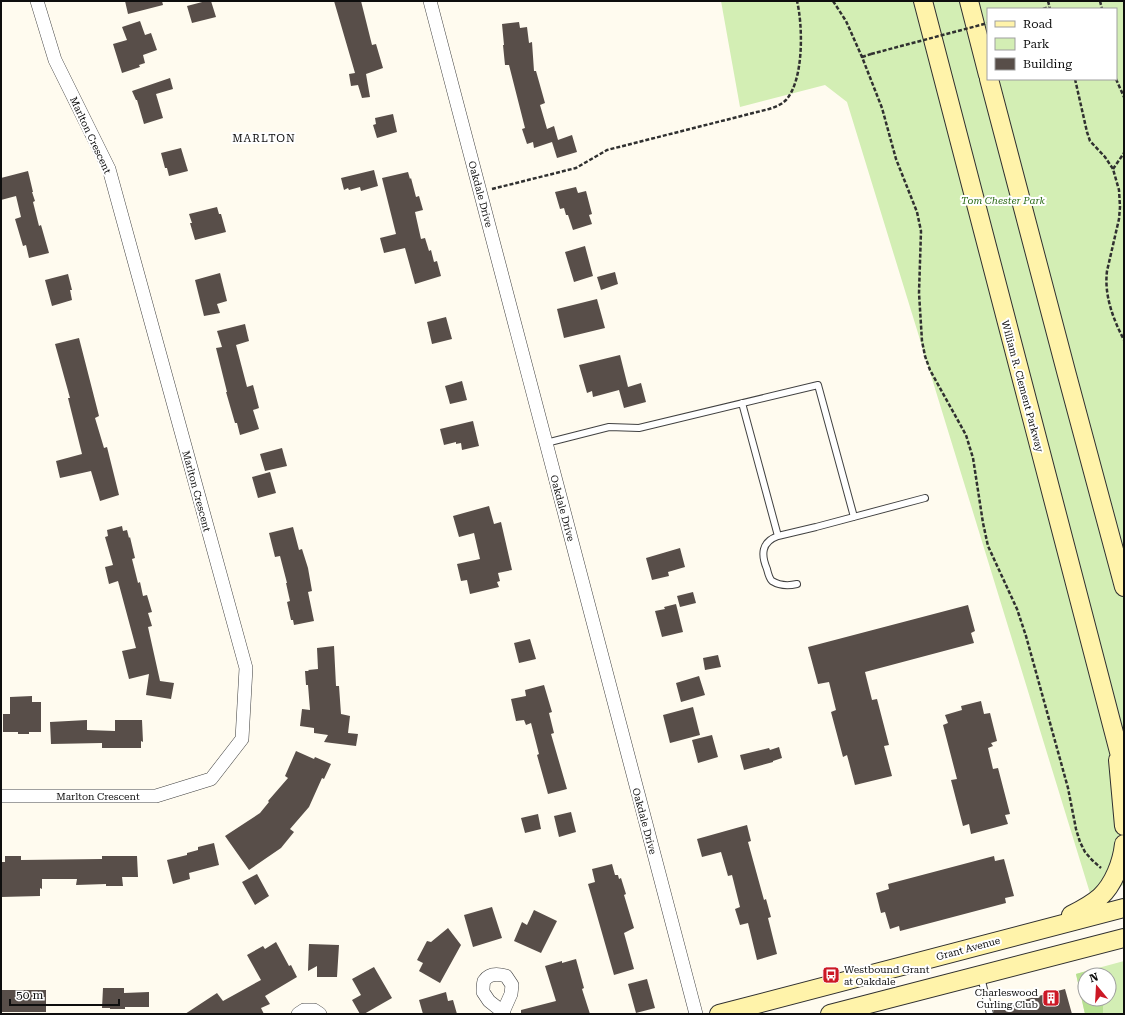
<svg xmlns="http://www.w3.org/2000/svg" width="1125" height="1015" font-family="'Roboto Serif',serif">
<style>
.green{fill:#d3eeb4;fill-rule:evenodd}
.forest{fill:#b7e092}
.building{fill:#584e49}
.lines{fill:none;stroke-linecap:round;stroke-linejoin:round}
.lane-casing{stroke:#414141;stroke-width:8}
.street-casing{stroke:#414141;stroke-width:14}
.secondary-casing{stroke:#303030;stroke-width:20}
.path{stroke:#303030;stroke-width:2.5;stroke-dasharray:4 2;stroke-linecap:butt}
.lane{stroke:#fff;stroke-width:6}
.street{stroke:#fff;stroke-width:13}
.secondary{stroke:#fff3aa;stroke-width:18}
.path-bridge{stroke:#303030;stroke-width:2.5;stroke-dasharray:4 2;stroke-linecap:butt}
.labels{text-anchor:middle;stroke-width:4;stroke-linejoin:round;paint-order:stroke}
.street-label{font-size:10px;fill:#0e0e0e;stroke:#fff}
.park-label{font-size:10px;font-style:italic;fill:#2b6c17;stroke:#fff}
.poi-label{font-size:10px;fill:#0e0e0e;stroke:#fff;text-anchor:start}
.neighbourhood-label{font-size:11px;letter-spacing:1px;fill:#0e0e0e;stroke:#fff}
</style>
<rect width="100%" height="100%" fill="#fffbef"/>
<path class="green" d="M721,1H1124V885L1090,893L847,102L825,85L740,107ZM988,9H1116V79H988Z
M1124,961V1014H1085L1076,974ZM1085,975H1109V999H1085Z"/>
<path class="forest" d="M1090,970V975H1085V999L1103,1000V1014H1085L1076,974Z"/>
<path class="building" d="M125,1H162L163,5L128,14Z
M206,1H211L216,17L192,23L187,6Z
M334,1H361L372,45L376,44L383,68L366,74L370,97L362,98L358,85L351,86L349,74L355,73Z
M140,21L145,35L151,33L157,50L143,55L145,63L139,65L140,67L122,73L113,44L127,40L122,27Z
M519,22L520,28L527,27L529,43L532,42L534,71H536L545,103L540,105L547,129L554,126L558,140L572,135L577,152L557,158L552,142L534,148L533,142L527,144L522,129L525,128L509,65H505L503,45H504L502,24Z
M170,78L173,89L156,94L163,118L144,124L137,100H136L132,91Z
M393,114L397,132L377,138L373,125L376,124L375,118Z
M181,148L188,171L169,176L167,168H165L161,153Z
M374,170L378,186L361,191L360,187L349,190L348,188L344,190L341,178Z
M28,171L33,192H32L35,201L33,202L39,226L41,225L49,253L29,258L26,245L23,246L15,219L21,217L16,196L1,200V178Z
M408,172L410,179L411,178L416,197L419,196L423,210L415,212L421,239L425,238L429,251L431,250L434,262L437,261L441,276L415,284L405,248L384,253L380,238L396,234L382,178Z
M576,187L578,193L586,191L592,214L589,215L592,224L573,230L568,215H566L564,208L560,209L555,192Z
M217,207L219,214H221L226,232L195,240L190,223H192L189,214Z
M585,246L593,276L574,282L565,252Z
M615,272L618,284L601,290L597,277Z
M220,273L227,301L217,304L220,313L204,316L195,280Z
M68,274L72,290H70L72,300L52,306L45,280Z
M597,299L605,328L564,338L557,309Z
M446,317L452,339L432,344L427,322Z
M245,324L249,341L236,345L247,387L253,385L259,408L253,410L259,429L240,435L237,423H235L226,392H227L216,348L222,347L217,331Z
M79,338L99,416L95,418L104,448L107,447L119,495L100,501L91,471L60,478L56,461L82,454L68,398H70L55,344Z
M620,355L628,387L641,383L646,402L624,408L619,390L593,397L592,391L587,393L579,365Z
M462,381L467,400L450,404L445,386Z
M473,421L479,446L462,450L461,443L456,444V442L444,445L440,429Z
M282,448L287,466L265,471L260,454Z
M270,472L276,493L258,498L252,477Z
M489,506L494,524L501,522L512,570L498,573L500,581L497,582L499,587L470,594L467,580L461,581L457,564L480,559L474,533L459,537L453,516Z
M122,526L123,531L127,530L129,538L130,537L135,558L132,559L138,583L140,582L143,596L147,595L152,612L148,613L152,626L148,627L160,681L174,683L171,699L146,695L149,674L129,679L122,651L136,648L118,581L109,584L105,567L113,565L105,537L108,536L107,530Z
M293,527L299,550L302,549L308,568L312,591L308,592L314,621L294,625L293,620H291L287,602L290,601L286,583H287L280,556L275,557L269,533Z
M680,548L685,567L668,572L669,576L652,580L646,558Z
M693,592L696,603L680,607L677,596Z
M676,604L683,632L662,637L655,611L665,609L664,607Z
M968,605L975,631L971,633L974,643L865,672L872,700L877,699L889,745L884,746L892,776L855,785L847,755L843,757L831,712L836,710L829,682L818,684L808,647Z
M530,639L536,659L519,663L514,643Z
M334,646L336,686H339L341,714L350,716L348,733L358,734L356,746L324,742L328,735L314,733V728L300,726L302,709L310,710L308,685H306L305,671H309L308,670L318,669L317,648Z
M718,655L721,667L705,670L703,658Z
M699,676L705,695L681,702L676,683Z
M544,685L552,712L549,713L554,733L551,734L567,789L548,794L537,755L539,754L531,723L526,725L524,720L516,721L511,699L526,696L525,690Z
M32,696V702H41V732H29V734H18V732H3V714H10V697Z
M981,701L984,714L990,713L997,741L991,743L993,746L988,748L993,769L998,768L1010,814L1005,815L1008,824L971,834L969,824L963,826L951,780L957,779L943,725L948,723L945,715L962,710L961,706Z
M693,707L700,735L670,743L663,715Z
M87,720V730L115,731V720H142L143,742L141,741V748H102V743L51,744L50,722Z
M712,735L718,757L698,763L692,740Z
M779,747L782,758L773,761V762L744,770L740,755L769,748L770,750Z
M296,751L314,759L315,757L331,764L324,779L322,778L309,807L290,829L294,832L281,848L249,870L225,836L260,813L269,802L268,801L288,778L285,776Z
M571,812L576,832L559,837L554,816Z
M538,814L541,829L525,833L521,818Z
M747,825L751,841L748,842L764,900L766,899L771,917L768,918L777,954L757,960L748,923L740,925L735,909L740,907L732,875L728,876L721,852L702,857L697,839Z
M214,843L219,865L189,873L190,879L173,884L167,860L187,855V853L198,850V847Z
M5,856H21V860L102,859V856H137L138,877H122L123,886H106V884L76,885L77,879H42V889L40,888V896L1,897V862H5Z
M994,856L995,861L1004,859L1014,896L1005,898L1006,903L900,931L899,926L890,929L885,912L881,913L876,893L889,889L888,884Z
M612,864L615,875H618L619,879L621,878L626,894L624,895L634,928L624,933L634,969L614,975L588,884L595,882L592,869Z
M257,874L269,896L255,905L242,882Z
M492,907L502,938L473,947L464,915Z
M534,910L557,921L541,953L514,941L522,922L527,925Z
M448,928L461,945L440,983L419,971L423,963L417,960L427,941L431,942Z
M276,942L289,966L291,965L297,977L265,996L270,1004L261,1008L264,1014H185L217,993L223,1001L261,980L247,955L263,946L265,949Z
M309,944L339,945L337,977H317V966L308,971Z
M576,959L584,988L582,989L590,1014H521V1010L556,1001L545,966L562,961V963Z
M374,967L392,998L364,1014H360L352,1000L361,995L352,979Z
M647,979L655,1008L636,1013L628,984Z
M103,988H124V993L149,992V1007H125V1009H110V1008H102Z
M1065,989L1072,1014H994L993,1008Z
M1,990H46V1012H1Z
M446,992L448,1001L453,1000L457,1014H423L419,1000Z"/>
<g class="lines">
<g class="lane-casing">
<path id="lane" d="M742,403L778,536L816,527L925,498
M546,443L609,427L639,428L818,385L854,517
M778,536C761,542 761,555 767,569C768,573 769,578 772,581C780,586 788,586 797,584
M981,977L990,1014"/>
</g>
<g class="street-casing">
<path id="street" d="M430,1L696,1014
M1,796H156L211,779L242,739L246,668L109,169L55,60L37,1
M503,1012L511,994L512,985L506,976C499,974 489,973 484,981C483,984 483,989 483,992L489,1001L503,1012L504,1014
M298,1014L304,1010H314L320,1014"/>
</g>
<g class="secondary-casing">
<path id="secondary" d="M923,1L1124,771
M969,1L988,75
M989,79L1067,375L1124,587
M1118,760L1124,826
M1071,915C1081,910 1092,904 1100,897C1114,884 1122,862 1124,844
M719,1014L1124,908
M830,1014L1124,938"/>
</g>
<path class="path" d="M833,1L846,21L862,57L882,108L896,159L917,212L921,231L919,293L922,341L925,356L930,370L966,435L973,458L983,523L988,546L1017,609L1026,636L1068,788L1076,829L1080,842L1085,852L1092,860L1101,868
M1048,1L1050,9
M1100,1L1102,9
M1043,9L1049,7
M862,57L871,54
M1075,79L1087,132L1090,141L1105,157L1113,169L1119,190L1120,207L1119,219L1107,271C1104,295 1113,319 1124,340
M1116,79L1124,97
M1113,169L1124,153
M492,189L576,168L607,150L769,109C775,107 781,105 786,100C804,80 803,26 797,1"/>
<use href="#lane" class="lane"/>
<use href="#street" class="street"/>
<use href="#secondary" class="secondary"/>
<path class="path-bridge" d="M871,54L988,23"/>
</g>
<defs>
<g id="bus-square" transform="scale(0.9)"><rect x="-9" y="-9" width="18" height="18" rx="4" fill="#cc1825" stroke="#fff"/><path d="M-5-6H5V4H4V6H2V4H-2V6H-4V4H-5ZM-3.5-4V0h7V-4ZM-3.5 1.2v1.5H-2V1.2ZM2 1.2v1.5H3.5V1.2Z" fill="#fff"/></g>
<g id="building-square" transform="scale(0.9)"><rect x="-9" y="-9" width="18" height="18" rx="4" fill="#cc1825" stroke="#fff"/><path d="M-4-6H4V6H1V3H-1V6H-4ZM-2.5-4.3h1.7v1.8h-1.7ZM.8-4.3h1.7v1.8H.8ZM-2.5-1h1.7V.8h-1.7ZM.8-1h1.7V.8H.8Z" fill="#fff"/></g>
</defs>
<g fill-rule="evenodd">
<use href="#bus-square" x="831" y="975"/>
<use href="#building-square" x="1051" y="998"/>
</g>
<g class="labels">
<g class="street-label">
<text transform="translate(91 135) rotate(65)" y="4">Marlton Crescent</text>
<text transform="translate(481 194) rotate(75)" y="4">Oakdale Drive</text>
<text transform="translate(1023 386) rotate(75)" y="4">William R. Clement Parkway</text>
<text transform="translate(197 491) rotate(75)" y="4">Marlton Crescent</text>
<text transform="translate(563 508) rotate(75)" y="4">Oakdale Drive</text>
<text x="98" y="800">Marlton Crescent</text>
<text transform="translate(645 821) rotate(75)" y="4">Oakdale Drive</text>
<text transform="translate(968 948) rotate(-15)" y="4">Grant Avenue</text>
</g>
<g class="park-label">
<text x="1003" y="204">Tom Chester Park</text>
</g>
<g class="poi-label">
<text x="844" y="973">Westbound Grant<tspan x="844" dy="12">at Oakdale</tspan></text>
<text x="1038" y="996" text-anchor="end">Charleswood<tspan x="1038" dy="12">Curling Club</tspan></text>
</g>
<g class="neighbourhood-label">
<text x="264" y="142">MARLTON</text>
</g>
</g>
<rect width="1125" height="1015" fill="none" stroke="#0e0e0e" stroke-width="4"/>
<rect x="987" y="8" width="130" height="72" fill="#ffffff" stroke="#9f9f9f"/>
<rect x="995" y="21" width="20" height="6" fill="#fff3aa" stroke="#9f9f9f"/>
<text x="1023" y="28" font-size="12" fill="#0e0e0e">Road</text>
<rect x="995" y="38" width="20" height="12" fill="#d3eeb4" stroke="#9f9f9f"/>
<text x="1023" y="48" font-size="12" fill="#0e0e0e">Park</text>
<rect x="995" y="58" width="20" height="12" fill="#584e49" stroke="#9f9f9f"/>
<text x="1023" y="68" font-size="12" fill="#0e0e0e">Building</text>
<g transform="translate(1097 987) rotate(342)"><circle r="19" fill="#ffffff" stroke="#9f9f9f"/>
<path d="M0-3L7 15L0 10L-7 15Z" fill="#cc1825"/>
<text y="-6" font-size="11" font-weight="bold" text-anchor="middle" fill="#0e0e0e">N</text>
</g>
<path d="M10 999v6h109v-6" fill="none" stroke="#0e0e0e" stroke-width="2"/>
<text x="16" y="999" font-size="12" fill="#0e0e0e" stroke="#ffffff" stroke-width="3" paint-order="stroke">50 m</text>
</svg>
